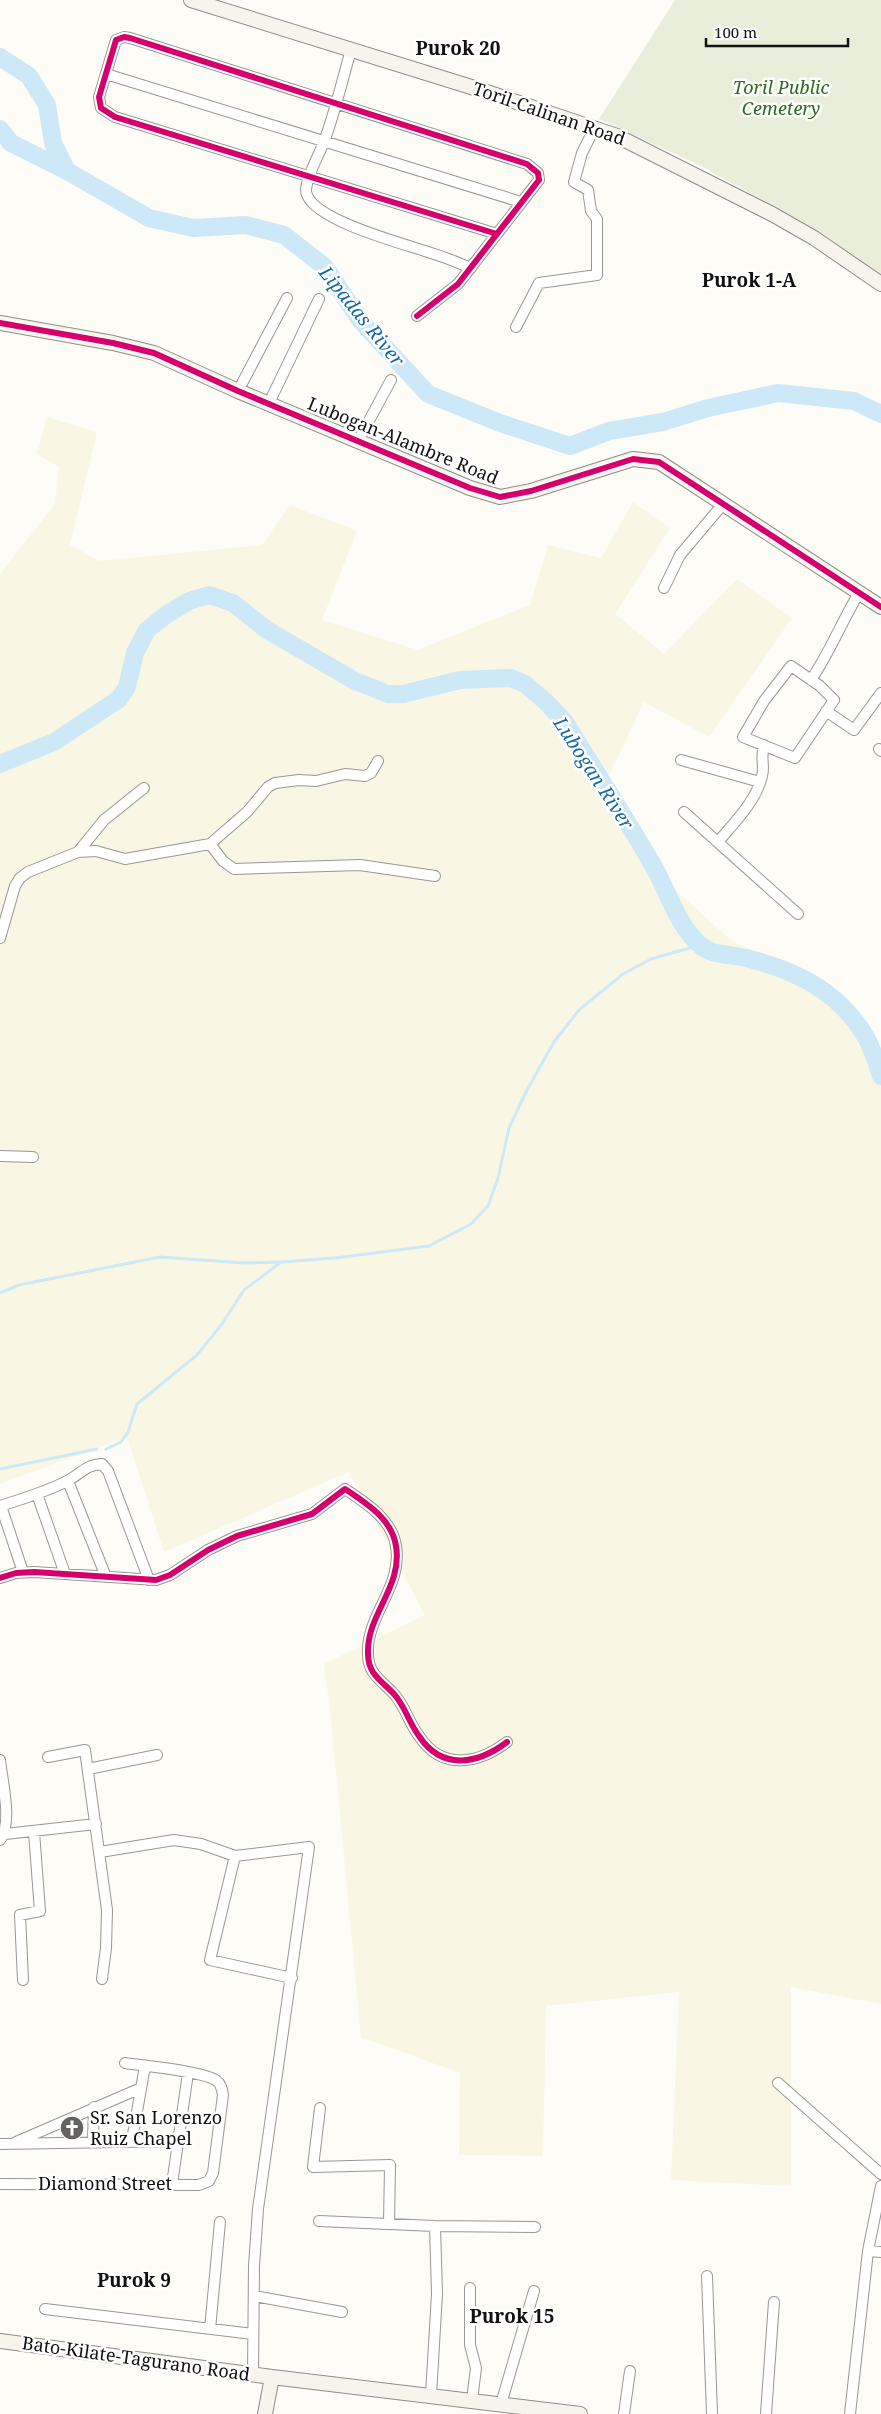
<svg xmlns="http://www.w3.org/2000/svg" width="881" height="2414" font-family="'Noto Serif',serif">
<style>
.farmland{fill:#f9f7e4}
.cemetery{fill:#e9eedb}
.lines{fill:none;stroke-linecap:round;stroke-linejoin:round}
.stream{stroke:#cde8f7;stroke-width:3}
.river{stroke:#cde8f7;stroke-width:18}
.street-casing{stroke:#979795;stroke-width:12}
.secondary-casing{stroke:#8e8d8b;stroke-width:16}
.street{stroke:#fffffe;stroke-width:10}
.secondary{stroke:#f6f4eb;stroke-width:14}
.cycleway-casing{stroke:#fff;stroke-width:9}
.cycleway{stroke:#d6006c;stroke-width:6}
.labels{text-anchor:middle;stroke-width:5;stroke-linejoin:round;paint-order:stroke}
.park-label{font-size:18px;font-style:italic;fill:#2f6b1f;stroke:#fff}
.street-label{font-size:18px;fill:#111;stroke:#fff}
.poi-label{font-size:18px;fill:#111;stroke:#fff;text-anchor:start}
.neighbourhood-label{font-size:19px;font-weight:bold;fill:#111;stroke:#fff}
.water-label{font-size:19px;font-style:italic;fill:#1768a6;stroke:#fff}
</style>
<rect width="100%" height="100%" fill="#fdfcf7"/>
<path class="farmland" d="M47,417L97,432L70,545L100,561L262,545L290,505L357,531L322,620L418,650L530,605L548,545L601,558L633,502L670,528L615,614L664,654L737,579L792,618L709,737L644,702L602,790L642,860L732,941L831,987L881,1071V2004L791,1987V2186L671,2180L679,1992L546,2006L543,2156L459,2155L460,2073L361,2037L331,1719L324,1664L425,1615L349,1472L164,1552L127,1437L0,1484V574L55,504L59,467L37,454Z"/>
<path class="cemetery" d="M675,0H881V278L814,229L699,165L599,119Z"/>
<g class="lines">
<path class="stream" d="M0,1293L19,1285L160,1257L245,1263L282,1262L335,1258L429,1246L471,1224L488,1206L498,1178L509,1128L527,1090L554,1042L579,1010L623,974L651,959L700,945
M106,1449L121,1442L128,1432L137,1404L197,1355L222,1324L244,1290L280,1263
M0,1469L97,1449"/>
<path class="river" d="M0,57L29,76L47,105L53,143L67,171
M0,129L11,143L67,171L149,218L193,228L246,225L284,235L325,267L360,320L428,394L500,423L570,446L609,431L663,422L708,408L778,393L854,401L881,414
M0,764L54,742L119,699L127,687L135,653L147,630L166,615L189,601L209,595L233,603L267,630L355,681L388,694H403L460,680L511,678L525,684L545,701L565,722C594,770 626,818 654,867C668,892 678,926 700,945C712,956 731,954 746,958C794,970 837,990 864,1034C872,1046 876,1062 881,1076"/>
<g class="street-casing">
<path id="street" d="M351,50C342,81 335,112 324,142C318,157 308,173 306,189C304,219 409,245 431,253C445,257 458,263 471,268
M106,74L521,202
M417,316L458,284L539,180L538,173L527,164L130,38L124,37L116,40L99,97L101,108L115,117L497,234
M516,327L539,283L597,275V219L591,211L588,190L574,182L582,153L595,127
M238,391L287,298
M269,403L319,299
M358,441L391,380
M664,588L680,555L724,503
M791,666L820,686L834,700L795,758L743,737L764,701Z
M811,680C830,652 842,621 859,593
M826,711L854,730L881,693
M879,749L881,751
M681,760L760,782
M684,812L798,914
M718,842C733,824 757,800 762,776C765,766 760,758 764,745
M210,844L223,861L234,869L360,865L435,876
M78,852L104,820L144,788
M0,938L15,886L20,878L28,872L78,852L96,851L125,859L210,844L247,812L268,787L275,783L299,780L316,781L345,774L365,776L371,773L378,761
M0,1156L33,1157
M68,1481L106,1577
M37,1494L65,1574
M0,1506C22,1499 46,1492 67,1481C79,1475 87,1464 102,1464L108,1471L149,1580
M1,1506L23,1572
M0,1578L16,1573L34,1572L156,1580L170,1575L208,1550L237,1536L312,1514L345,1489C366,1503 392,1519 396,1546C403,1587 366,1615 368,1654C368,1674 381,1680 394,1694C405,1706 409,1723 419,1736C442,1771 478,1764 507,1742
M48,1757L85,1750L107,1910L106,1948L102,1979
M0,1760C2,1780 13,1824 0,1840
M88,1769L157,1755
M5,1834L96,1824
M100,1852L174,1840L201,1844L235,1856L309,1847L258,2209L254,2266L253,2374
M235,1856L210,1960L292,1978
M23,1980L20,1915L40,1911L34,1832
M778,2083L881,2174
M320,2108L313,2167L390,2165L389,2224
M132,2140L145,2066
M93,2141L94,2107
M16,2142L141,2088
M0,2144L178,2141
M0,2184L199,2185L209,2181L213,2173L223,2095C222,2089 221,2084 217,2081C204,2071 144,2066 125,2063
M172,2184L188,2073
M319,2221L435,2226L535,2227
M868,2251L881,2252
M707,2276L712,2414
M470,2288V2345L476,2368L472,2400
M254,2296L342,2312
M45,2309L253,2334
M210,2329L220,2222
M431,2395L437,2294L435,2226
M501,2404L534,2291
M624,2414L630,2371
M766,2414L774,2302
M850,2414L868,2251L881,2186"/>
</g>
<g class="secondary-casing">
<path id="secondary" d="M191,0L481,90L617,136L772,214L814,238L881,284
M0,323L113,343L154,353L238,391L470,488L500,497L531,491L633,459L659,462L881,607
M0,2341L272,2377L580,2414
M265,2414L272,2377"/>
</g>
<use href="#street" class="street"/>
<use href="#secondary" class="secondary"/>
<g class="cycleway-casing">
<path id="cycleway" d="M417,316L458,284L539,180L538,173L527,164L130,38L124,37L116,40L99,97L101,108L115,117L497,234
M0,323L113,343L154,353L238,391L470,488L500,497L531,491L633,459L659,462L881,607
M0,1578L16,1573L34,1572L156,1580L170,1575L208,1550L237,1536L312,1514L345,1489C366,1503 392,1519 396,1546C403,1587 366,1615 368,1654C368,1674 381,1680 394,1694C405,1706 409,1723 419,1736C442,1771 478,1764 507,1742"/>
</g>
<use href="#cycleway" class="cycleway"/>
</g>
<defs>
<g id="church-disc" transform="scale(1.25)"><circle r="9.5" fill="#646362" stroke="#fff"/><path d="M-1.2-6h2.4v3.5h3.3v2.4h-3.3V6h-2.4V-.1h-3.3v-2.4h3.3Z" fill="#fff"/></g>
</defs>
<g fill-rule="evenodd">
<use href="#church-disc" x="72" y="2128"/>
</g>
<g class="labels">
<g class="park-label">
<text x="781" y="94">Toril Public<tspan x="781" dy="21">Cemetery</tspan></text>
</g>
<g class="street-label">
<text transform="translate(549 114) rotate(19)" y="6">Toril-Calinan Road</text>
<text transform="translate(403 441) rotate(22)" y="6">Lubogan-Alambre Road</text>
<text x="105" y="2190">Diamond Street</text>
<text transform="translate(136 2359) rotate(8)" y="6">Bato-Kilate-Tagurano Road</text>
</g>
<g class="poi-label">
<text x="90" y="2124">Sr. San Lorenzo<tspan x="90" dy="21">Ruiz Chapel</tspan></text>
</g>
<g class="neighbourhood-label">
<text x="458" y="55">Purok 20</text>
<text x="749" y="287">Purok 1-A</text>
<text x="134" y="2287">Purok 9</text>
<text x="512" y="2323">Purok 15</text>
</g>
<g class="water-label">
<text transform="translate(362 316) rotate(51)" y="7">Lipadas River</text>
<text transform="translate(594 773) rotate(57)" y="7">Lubogan River</text>
</g>
</g>
<path d="M706 38v8h142v-8" fill="none" stroke="#111111" stroke-width="2.5"/>
<text x="714" y="38" font-size="15" fill="#111111" stroke="#ffffff" stroke-width="4" paint-order="stroke">100 m</text>
</svg>
